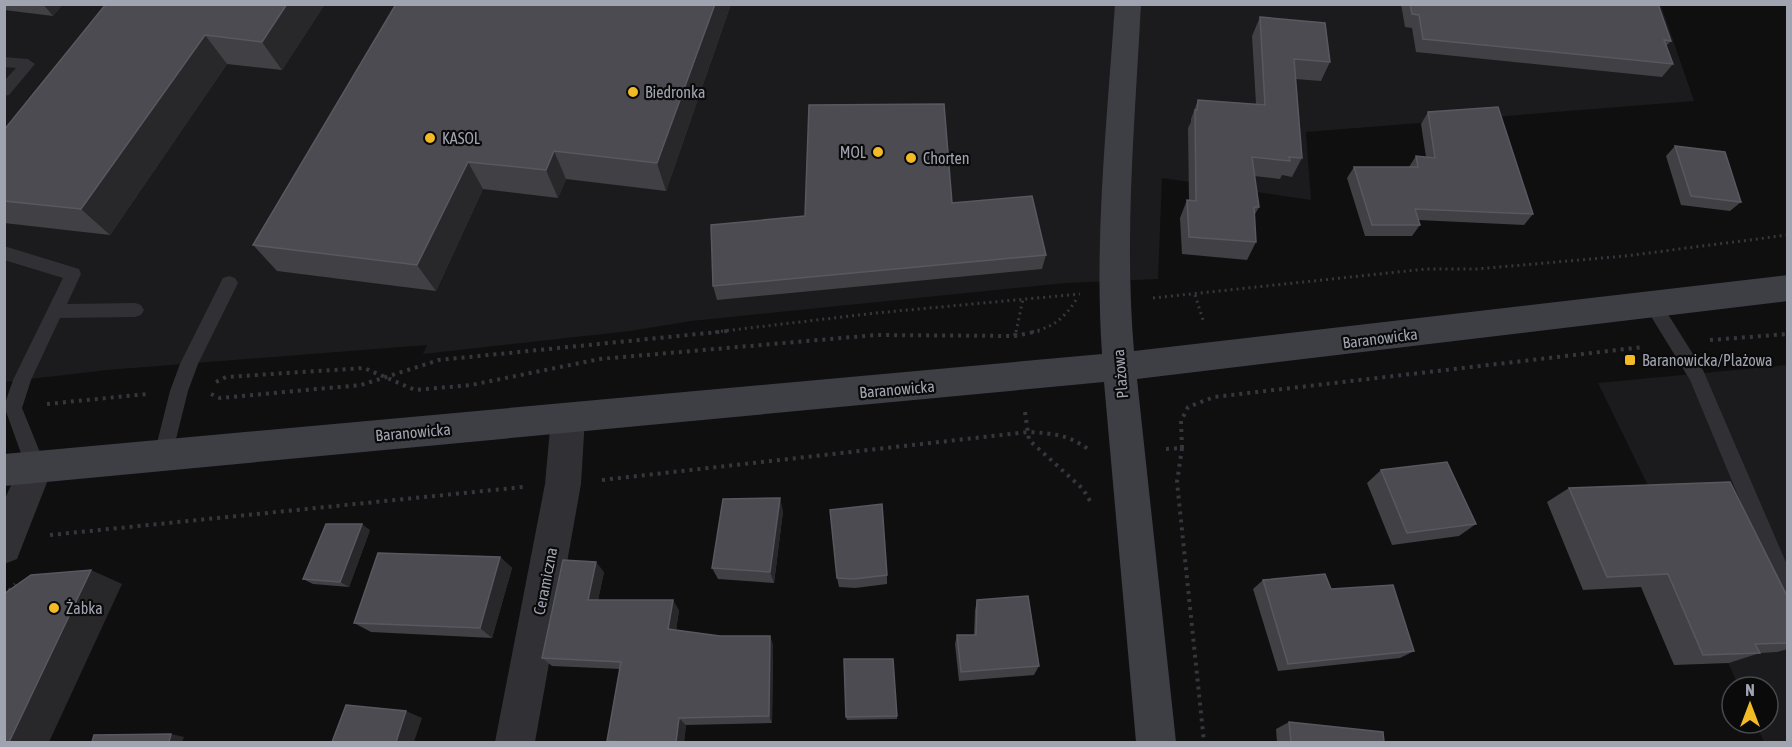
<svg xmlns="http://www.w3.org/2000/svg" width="1792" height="747" font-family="'Asap Condensed',sans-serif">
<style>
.built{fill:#1b1b1d}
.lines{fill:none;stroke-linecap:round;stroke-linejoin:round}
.path-far1{stroke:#36373c;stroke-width:3;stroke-dasharray:2 4;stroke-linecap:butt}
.path{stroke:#36373c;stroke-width:4;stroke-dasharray:3 5;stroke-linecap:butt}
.lane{fill:#303035;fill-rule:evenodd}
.street{fill:#303035;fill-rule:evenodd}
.secondary{fill:#3e3f45;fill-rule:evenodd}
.wall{fill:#404045}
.shaded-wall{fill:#28282b}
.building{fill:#4b4b51;stroke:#585960;stroke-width:1.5}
.poi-dot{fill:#f2bb25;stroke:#0a0a0b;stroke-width:2}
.labels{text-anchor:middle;stroke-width:4.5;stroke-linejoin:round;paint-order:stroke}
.poi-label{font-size:16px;fill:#a0a4b1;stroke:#0a0a0b;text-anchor:start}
.street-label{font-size:16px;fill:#a0a4b1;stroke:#0a0a0b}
</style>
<rect width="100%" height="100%" fill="#0f0f10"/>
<path class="built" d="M5,5H1661L1694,101L1306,132L1311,200L1162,178L1158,279L1066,283L691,321L630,331L423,354L427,345L107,370L5,382Z
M1787,365V742H1764L1755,723H1768V687H1739L1654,498L1598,383Z"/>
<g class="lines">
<path class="path-far1" d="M1195,295L1204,323
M1153,298L1426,269H1477L1625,256L1788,235
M715,332L876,313L1080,294
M1016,332L1023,299
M1032,332C1054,327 1064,318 1076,300"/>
<path class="path" d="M1015,336L1016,331
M1710,340L1788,334
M216,382L226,377L364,368L415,390L471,385L600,359L876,335L1015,336L1039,331
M211,394L220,398L361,385L439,360L728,331
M47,404L147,394
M1025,412L1029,440L1083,489L1090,501
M1182,448L1177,482L1204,742
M1166,449L1182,448L1181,421L1188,407L1214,397L1643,347
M602,480L1028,432C1052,433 1069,435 1088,449
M50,535L523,487
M4,597L15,584"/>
<path class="lane" d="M4,57L28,59L35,64L9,95L4,96V81L16,68L4,67Z
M4,246L79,269L81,274L67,304L135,303L141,305L144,310L141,315L135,317L60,318L31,380L22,408L46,467L43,473L36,476L29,473L26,467L4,406L13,380L63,278L4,260Z
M229,276L235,278L238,283L198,364L188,391L172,455L170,461L163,464L156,461L154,455L170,391L180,364L223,278Z
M1653,298L1659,300L1703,370L1788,567V602L1781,599L1690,380L1644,305L1647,300Z"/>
<path class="street" d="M568,403L580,407L585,418L581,484L535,742H495L545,484L551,418L556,407Z
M36,451L48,456L53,467L17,559L4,564V501L24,456Z"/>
<path class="secondary" d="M1115,4H1141C1135,120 1124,236 1134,351L1788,275V301L1137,379L1176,742H1136L1104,382L4,486V454L1102,354C1094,238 1107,121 1115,4Z"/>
</g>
<path class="wall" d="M4,4H63L53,16L4,10Z
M106,4H325L282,70L227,64L110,235L4,223V130Z
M731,4L666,191L566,179L558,198L483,189L436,291L277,271L253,245Z
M1401,4H1658L1671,41L1666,46L1673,64L1662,77L1416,52L1412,28L1405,27Z
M1260,17L1330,62L1321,81L1295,79L1302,158L1292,177L1282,175L1280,179L1254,176L1259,207L1254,216L1256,242L1247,260L1182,254L1180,218L1187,200H1189L1188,128L1191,122V119L1198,100L1256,104L1252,36Z
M1428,112L1533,214L1524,225L1418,220L1420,225L1412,236H1365L1347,178L1354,167H1409L1416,156L1426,157L1421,124Z
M1675,146L1741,202L1730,211L1681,205L1666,156Z
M952,203L1046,255L1042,269L717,300L713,286Z
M1381,470L1476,524L1459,536L1392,545L1367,483Z
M1569,488L1788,598V649L1777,652L1760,653L1729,663L1674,665L1641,587L1583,590L1547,502Z
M783,511L774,583L718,579L712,568Z
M370,530L349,587L313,584L303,579Z
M500,557L512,568L492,638L371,632L354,623Z
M604,572L598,600L679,610L676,630L773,644L772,723L686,725L684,742H609L607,741L620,669L552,666L542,658Z
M887,575V584L855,588L839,587L837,578Z
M1263,580L1331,589L1414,651L1400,658L1278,671L1253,589Z
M977,600L1039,666L1034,675L959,681L955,644L957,635H974L975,610Z
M897,716V719L847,720L846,717Z
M1289,722L1384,742H1277L1276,729Z"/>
<path class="shaded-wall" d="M43,4H63L53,16Z
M287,4H325L282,70L262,42Z
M715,4H731L666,191L657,163Z
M205,35L227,64L110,235L81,209Z
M554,151L566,179L558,198L546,170Z
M468,162L483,189L436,291L417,265Z
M780,498L783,511L774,583L770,572Z
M362,524L370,530L349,587L340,582Z
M500,557L512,568L492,638L480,628Z
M596,562L604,572L596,610L588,600Z
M91,570L122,584L49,742H9Z
M673,600L679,610L675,638L668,629Z
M770,636L773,644L772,723L769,716Z
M406,711L422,718L414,742H396Z
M679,718L686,725L684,742H676Z
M171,734L184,737L182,742H169Z"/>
<path class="building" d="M106,4H287L262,42L205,35L81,209L4,201V130Z
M396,4H715L657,163L554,151L546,170L468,162L417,265L253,245Z
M1410,4H1658L1671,41L1664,40L1673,64L1423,39L1419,15L1412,14Z
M1260,17L1325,23L1330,62L1294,59L1302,158L1289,157L1290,161L1252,157L1259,207H1254L1256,242L1189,237L1187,200L1196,201L1195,110H1197L1198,100L1265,105Z
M944,104L952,203L1032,196L1046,255L713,286L711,225L805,216L809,105Z
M1498,107L1533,214L1415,209L1420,225H1372L1354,167H1418L1416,156L1435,158L1428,112Z
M1675,146L1725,152L1741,202L1691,196Z
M1447,462L1476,524L1407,533L1381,470Z
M1730,482L1788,598V643L1755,644L1760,653L1703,655L1668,574L1607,577L1569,488Z
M780,498L770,572L712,568L723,499Z
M882,504L887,575L854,579L837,578L830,510Z
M326,524H362L340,582L303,579Z
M378,553L500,557L480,628L354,623Z
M563,560L596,562L588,600H673L668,629L720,636H770L769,716L679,718L676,742H628L607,741L621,662L542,658Z
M91,570L9,742H4V594L31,575Z
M1325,574L1331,589L1393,585L1414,651L1288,664L1263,580Z
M1028,596L1039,666L961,672L957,635H976L977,600Z
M844,659H893L897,716L846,717Z
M346,705L406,711L396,742H332Z
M1289,722L1383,732L1384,742H1291Z
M171,734L169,742H92L94,735Z"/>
<g class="poi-dot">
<circle cx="633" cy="92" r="6"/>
<circle cx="430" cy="138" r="6"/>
<circle cx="878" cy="152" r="6"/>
<circle cx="911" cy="158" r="6"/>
<rect x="1624" y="354" width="12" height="12" rx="3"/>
<circle cx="54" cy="608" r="6"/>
</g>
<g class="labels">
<g class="poi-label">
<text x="645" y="98">Biedronka</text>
<text x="442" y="144">KASOL</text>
<text x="866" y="158" text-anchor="end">MOL</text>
<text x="923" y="164">Chorten</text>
<text x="1642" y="366">Baranowicka/Plażowa</text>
<text x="66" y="614">Żabka</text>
</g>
<g class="street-label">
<text transform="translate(1380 338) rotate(-7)" y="6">Baranowicka</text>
<text transform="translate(1120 374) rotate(-95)" y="6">Plażowa</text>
<text transform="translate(897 389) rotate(-5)" y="6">Baranowicka</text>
<text transform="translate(413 432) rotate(-5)" y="6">Baranowicka</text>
<text transform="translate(545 581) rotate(-79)" y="6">Ceramiczna</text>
</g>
</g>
<rect width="1792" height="747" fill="none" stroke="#a0a4b1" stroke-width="12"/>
<g transform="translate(1750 705)"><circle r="28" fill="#0a0a0b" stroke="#46484d" stroke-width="1.5"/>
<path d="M0-4.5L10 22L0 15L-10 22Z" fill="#f2bb25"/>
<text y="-9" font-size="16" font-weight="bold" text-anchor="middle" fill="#a0a4b1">N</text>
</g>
</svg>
